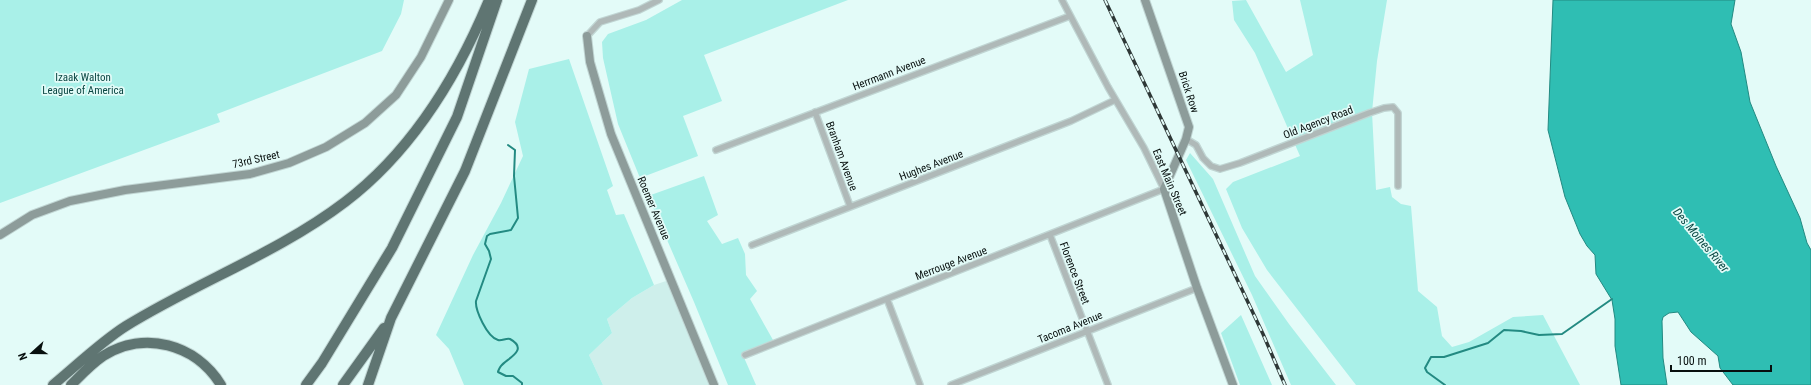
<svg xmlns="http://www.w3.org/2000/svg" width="1811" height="385" font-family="'Roboto Condensed',sans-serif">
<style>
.built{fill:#ceefeb}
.green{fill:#a9f0e8}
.water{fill:#2fbeb3;stroke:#238a82}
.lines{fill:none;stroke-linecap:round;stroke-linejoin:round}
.stream{stroke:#238a82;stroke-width:2}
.street-casing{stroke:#c0d5d3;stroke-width:8}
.secondary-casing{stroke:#c0d5d3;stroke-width:10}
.highway-casing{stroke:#c0d5d3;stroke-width:12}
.street{stroke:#afb9b8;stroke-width:5.5}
.secondary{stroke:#8d9c9a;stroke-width:8}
.highway{stroke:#5f7572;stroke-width:10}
.rail-casing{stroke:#2e3837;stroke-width:3.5}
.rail{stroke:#e3fbf8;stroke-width:2;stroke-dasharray:6;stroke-linecap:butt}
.labels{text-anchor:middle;stroke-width:3.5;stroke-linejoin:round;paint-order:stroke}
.street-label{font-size:11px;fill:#070f0e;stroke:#e3fbf8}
.park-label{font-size:11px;fill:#0a4743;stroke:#e3fbf8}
.water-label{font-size:12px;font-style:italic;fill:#0a4742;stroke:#e3fbf8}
</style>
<rect width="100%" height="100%" fill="#e3fbf8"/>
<path class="built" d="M672,279L714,385H603L589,355L612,333L607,319L632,298L654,285Z"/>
<path class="green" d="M0,0H404L401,14L382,51L217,114L220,122L0,203Z
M682,0H848L704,55L722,101L683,116L698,156L640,178L618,124L603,58L602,42L608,34L646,20Z
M1246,0L1286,72L1313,55L1300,0H1387L1377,61L1372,112L1376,190L1390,187L1392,197L1401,204L1411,206L1418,291L1437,307L1442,336L1452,347L1469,342L1513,317L1543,315L1580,385H1356L1267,270L1242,228L1226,189L1233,182L1300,156L1255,53L1234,20L1232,1Z
M569,59L613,186L607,190L616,215L624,214L654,285L632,298L607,319L612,333L589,355L603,385H464L449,349L436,335L473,255L501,203L523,156L515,122L529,69Z
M1190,153L1213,179L1255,276L1289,324L1336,385H1291L1252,295L1186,160Z
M704,176L718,215L707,221L722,244L738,238L745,254L746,275L757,291L750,299L773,340L742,353L756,385H728L694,302L648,196Z
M1241,315L1272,385H1240L1221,333Z"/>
<path class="water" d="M1553,0H1735L1731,24L1741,52L1750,102L1776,166L1800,218L1807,243L1811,250V385H1733L1720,368L1718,356L1691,332L1678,312L1669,313L1663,317L1662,321L1663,358L1667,385H1621L1615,346V319L1612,300L1596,274L1595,255L1587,246L1580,234L1565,197L1548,130Z"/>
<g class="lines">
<path class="stream" d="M508,145L515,150L514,176L518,218L511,230L490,234L487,236L485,244L489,251L491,259L476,301C475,310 487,337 498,340C502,341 506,338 510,339C530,350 506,359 501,366C500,367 498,371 498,372L506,376H513L522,383V385
M1445,385L1427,372L1425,368L1431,357H1444L1488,343L1504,330L1521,331L1539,335L1562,334L1612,299"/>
<g class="street-casing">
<path id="street" d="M587,36L600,22L639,10L659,0
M815,112L850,206
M1186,139L1196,145L1203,158L1211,166L1220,169L1240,163L1369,113L1384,108L1393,107L1398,113V186
M716,150L1070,16
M1050,235L1108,385
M752,245L1071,121L1115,100
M887,299L920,385
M745,355L1164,189L1144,148L1108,87L1062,0
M951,385L1197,288"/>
</g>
<g class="secondary-casing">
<path id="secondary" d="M1145,0L1189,127L1186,139L1164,189L1197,288L1233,385
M587,36L590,62L611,134L714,385
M0,235L32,215L70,201L125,190L250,174L289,163L326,147L365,123L396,95L421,57L449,0"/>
</g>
<g class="highway-casing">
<path id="highway" d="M53,385C76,366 102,341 126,326C197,282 278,253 345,202C412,151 457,77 489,0
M71,385C81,375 91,364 103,356C144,330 196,344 221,385
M306,385L322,363L392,248L457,117L497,0
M343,385L384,328
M368,385L391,318L465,171L532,0"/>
</g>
<use href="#street" class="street"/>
<use href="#secondary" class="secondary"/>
<use href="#highway" class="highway"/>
<g class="rail-casing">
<path id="rail" d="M1105,0L1263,334L1285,385"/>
</g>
<use href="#rail" class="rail"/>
</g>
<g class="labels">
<g class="street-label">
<text transform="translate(889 73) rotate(-21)" y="4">Herrmann Avenue</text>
<text transform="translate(1189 92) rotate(72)" y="4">Brick Row</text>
<text transform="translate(1318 122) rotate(-21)" y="4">Old Agency Road</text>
<text transform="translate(842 156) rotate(70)" y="4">Branham Avenue</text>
<text transform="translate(256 159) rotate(-13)" y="4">73rd Street</text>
<text transform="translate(931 165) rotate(-21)" y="4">Hughes Avenue</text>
<text transform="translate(1170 182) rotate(67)" y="4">East Main Street</text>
<text transform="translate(654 208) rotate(67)" y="4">Roemer Avenue</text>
<text transform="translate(951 263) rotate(-21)" y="4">Merrouge Avenue</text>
<text transform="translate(1075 273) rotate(69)" y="4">Florence Street</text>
<text transform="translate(1070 327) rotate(-22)" y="4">Tacoma Avenue</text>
</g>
<g class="park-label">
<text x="83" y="81">Izaak Walton<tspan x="83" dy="13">League of America</tspan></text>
</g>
<g class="water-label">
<text transform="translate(1701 240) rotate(50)" y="4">Des Moines River</text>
</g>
</g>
<g transform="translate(32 353) rotate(249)" stroke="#e3fbf8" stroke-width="3" paint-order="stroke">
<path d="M0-3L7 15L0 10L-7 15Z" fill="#070f0e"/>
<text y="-6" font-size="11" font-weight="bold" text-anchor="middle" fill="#070f0e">N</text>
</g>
<path d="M1671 365v6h100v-6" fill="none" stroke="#070f0e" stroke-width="2"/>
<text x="1677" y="365" font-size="12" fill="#070f0e" stroke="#e3fbf8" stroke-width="3" paint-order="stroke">100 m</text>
</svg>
